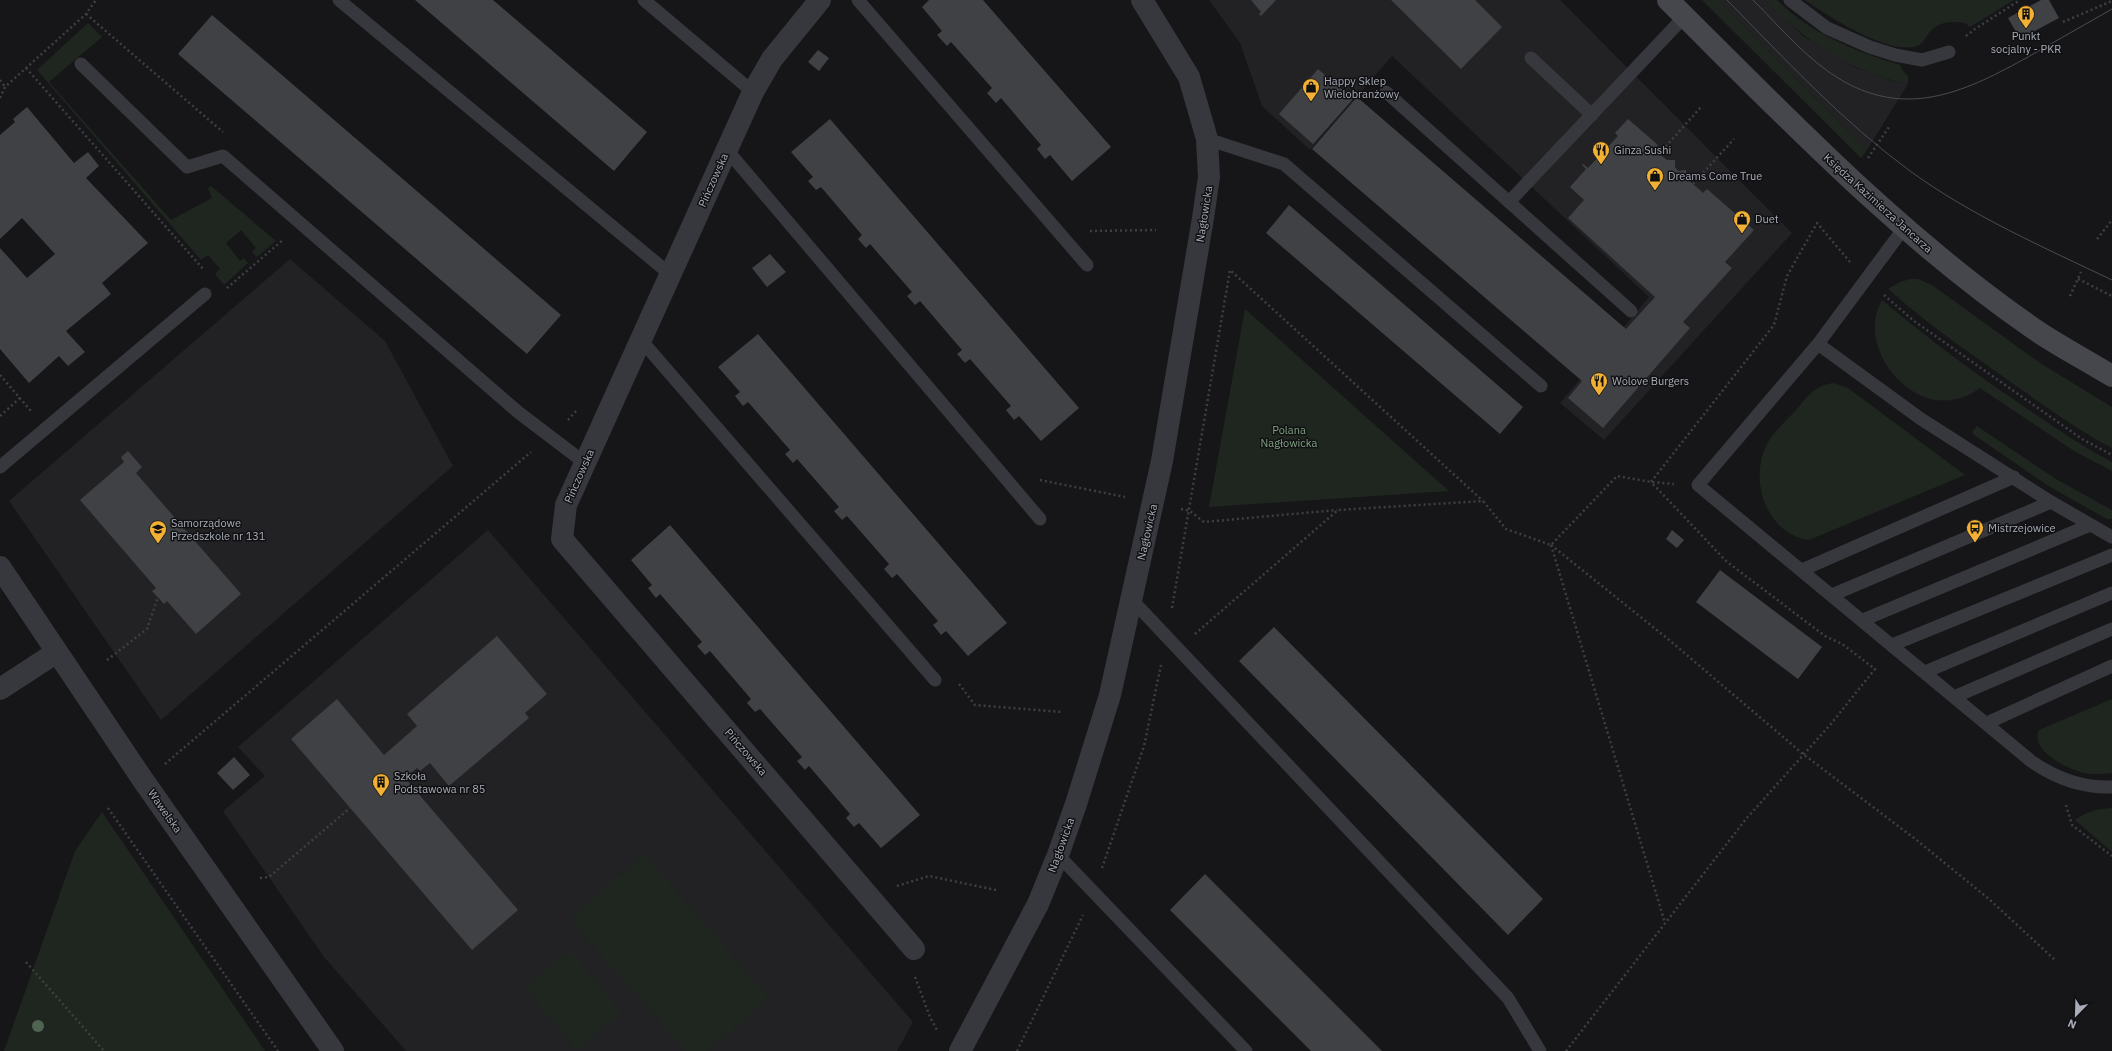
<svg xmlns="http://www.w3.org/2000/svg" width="2112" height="1051" font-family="'IBM Plex Sans',sans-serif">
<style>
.built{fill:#222225}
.green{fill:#1e261f}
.building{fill:#404145}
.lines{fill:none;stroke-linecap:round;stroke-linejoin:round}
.path{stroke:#3d3f44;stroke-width:2.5;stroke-dasharray:2 3;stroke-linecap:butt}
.lane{stroke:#37383d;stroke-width:13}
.street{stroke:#37383d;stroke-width:22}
.secondary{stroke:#45474d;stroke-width:22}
.tram{stroke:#4a4c52;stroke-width:1}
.tree{fill:#506452}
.labels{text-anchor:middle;stroke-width:3;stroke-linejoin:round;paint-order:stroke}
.poi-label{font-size:11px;fill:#a8adb8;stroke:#111113;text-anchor:start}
.street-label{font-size:11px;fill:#a8adb8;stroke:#111113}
.park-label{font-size:11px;fill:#7fa381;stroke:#111113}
</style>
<rect width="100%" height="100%" fill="#161618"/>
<path class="built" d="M1209,0H1560L1792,233L1604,440L1560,403L1649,297L1392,56L1310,150L1262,106L1240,43Z
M1718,0H1765L1803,36L1854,67L1889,80L1908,84L1867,150Z
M290,259L385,341L453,466L161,720L9,501Z
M488,530L913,1022L897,1051H406L324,957L223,811L265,776L238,747Z"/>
<path class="green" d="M1702,0H1718L1867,150L1861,158Z
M1765,0H1777C1811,34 1855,51 1900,65L1903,71L1908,76V84C1851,73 1805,41 1765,0Z
M1805,0H2014L1970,27L1965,23C1953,21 1940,21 1931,31C1927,34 1925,40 1922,43C1897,62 1826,15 1805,0Z
M88,23L102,37L49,82L171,220L212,198L208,188L211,186L276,241L257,257L252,252L256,248L241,230L226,243L240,261L244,258L248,263L224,285L215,274L220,269L208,255L201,260L37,70Z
M1910,279H1918L1932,285L2040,363L2112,407V448C2077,430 2045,406 2012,383C1970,353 1927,324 1888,289L1900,282Z
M1882,300C1925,336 1970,370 2016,401C2048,423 2078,444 2112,462V471L2074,451L1980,388C1964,400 1941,405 1922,396C1887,381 1862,335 1882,300Z
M1245,309L1449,491L1209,507Z
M1833,383L1848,388L1965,475L1809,540C1767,534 1749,482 1766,446C1772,433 1785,422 1795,411C1807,397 1814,386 1833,383Z
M1977,426L2056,479L2112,510V519H2107L2050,487L1974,435L1972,432Z
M2112,699V773C2103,774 2093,775 2084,773C2067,769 2030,751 2039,730Z
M2112,808V852L2075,820C2087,811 2098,809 2112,808Z
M102,812L265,1051H4L75,851Z
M644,854L769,998L708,1051H686L570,919Z
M570,950L622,1014L576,1050L525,987Z"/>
<path class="building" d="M415,0H493L647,132L614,171Z
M929,0H983L1111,147L1072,181L1050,155L1045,159L1037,149L1041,145L1001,98L996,103L987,93L992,88L951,42L947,46L937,35L942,31L922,7Z
M1251,0H1276L1261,16L1259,14L1261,12Z
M1391,0H1475L1502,27L1461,69Z
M2041,0H2049L2059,18L2020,39L2008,18Z
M212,15L561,315L527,354L178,54Z
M818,50L829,58L819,71L808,62Z
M1318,69L1353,99L1313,144L1279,114Z
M1357,97L1626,329L1655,297L1568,218L1584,200L1570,187L1586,169L1582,165L1583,164L1588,168L1618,136L1615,133L1628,119L1658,145L1655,149L1659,154L1667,160H1675V167L1678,171L1686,170L1687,179L1699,189L1703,193L1707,189L1754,230L1725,262L1732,268L1683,322L1690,328L1603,428L1568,398L1582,381L1312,149Z
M27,107L74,163L88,152L99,166L86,178L148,243L102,283L111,294L66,331L85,352L68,366L59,356L29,383L0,349V248L27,278L55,254L22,218L0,239V135L15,122L13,119Z
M830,119L1079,408L1041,441L1019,416L1014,420L1006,410L1011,406L970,359L965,363L957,354L962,350L920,301L915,305L907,296L912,292L870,244L866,248L858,239L862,235L821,187L816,190L808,181L813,177L791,152Z
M1289,205L1523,407L1500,434L1266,233Z
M770,254L786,272L767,287L752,268Z
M758,334L1007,623L968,656L946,631L941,635L933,625L938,621L897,574L892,578L884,569L889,564L847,516L842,520L834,511L839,507L797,459L793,463L785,454L790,450L748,402L743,406L735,396L740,392L718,367Z
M128,451L142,467L136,473L241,594L196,634L167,601L164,604L152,591L156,588L80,500L124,462L121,457Z
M670,525L920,815L881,848L859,823L854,827L846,818L850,814L809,766L805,770L797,761L802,757L760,709L755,712L747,703L751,699L710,651L705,655L697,646L702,642L660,594L656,598L648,588L652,585L631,560Z
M1672,530L1684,540L1677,548L1666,539Z
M1720,570L1822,647L1798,679L1696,602Z
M1274,627L1543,899L1508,935L1239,661Z
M497,636L547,694L525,713L529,718L449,786L430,763L420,771L417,768L405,778L518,910L472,950L291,739L337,699L384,755L417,726L407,714Z
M234,757L250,775L233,790L217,773Z
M1205,874L1382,1051H1311L1170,910Z"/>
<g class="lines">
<path class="path" d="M86,14L223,132
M2063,22L2112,1
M1966,36L1975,29L2020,0
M26,68L204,270
M0,80L5,87
M0,98L5,87L86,14L96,0
M1659,154L1701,107
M1868,158L1889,127
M1693,184L1734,139
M1090,231L1156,230
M2097,239L2112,220
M2078,279L2112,296
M227,288L284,239
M1884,295L1914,321L2082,439L2112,455
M2070,296L2081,272
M0,375L31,411
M0,416L20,398
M568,420L577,410
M1040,480L1125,497
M1181,509L1190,511L1204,522L1337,510
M1551,545L1668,639L1803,754L1914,838L1989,899L2055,960
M1551,545L1665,923
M1172,608L1230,270L1483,501
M1195,634L1338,510L1483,501L1506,529L1551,545L1617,476L1651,482L1674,484
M107,660L147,629L158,597
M959,684L975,705L1062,712
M165,764L531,452
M2066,805L2072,825L2112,856
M108,808L278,1051
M1102,868L1144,746L1161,665
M260,878L269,877L350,808
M897,886L929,876L996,890
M26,962L104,1051
M915,977L930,1017L938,1032
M1017,1051L1083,915
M1566,1051L1746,819L1830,725L1875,669L1842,644L1825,636L1726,561L1651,482L1774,325L1787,276L1817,223L1850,262"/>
<path class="lane" d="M339,0L671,275
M644,0L753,92
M858,0L1087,265
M1790,0L1827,28L1870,47L1895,55L1922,60L1949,52
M1531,58L1592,115
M81,64L187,167L223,156L518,412L585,463
M1386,92L1631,311
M1207,139L1284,164L1541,386
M727,150L1040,519
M1509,202L1685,16
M1904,228L1818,344L1698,485L2031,761C2055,778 2082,788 2112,787
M641,340L935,680
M1818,344L1921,419L2051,502L2112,537
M0,467L205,294
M1802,570L2014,477
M1832,595L2051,502
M1132,600L1508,998L1540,1051
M1863,620L2090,525
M1892,645L2112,555
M1925,672L2112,593
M1954,697L2112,629
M1987,723L2112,666
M1058,855L1246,1051"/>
<path class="street" d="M820,0L772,59L753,92L566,505L562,539L914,949
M0,567L143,780L333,1051
M0,689L57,652
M960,1051L1038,904L1058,855L1076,804L1110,695L1162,461L1203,218L1209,177L1207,139L1189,77L1142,0"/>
<path class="secondary" d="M1668,0C1785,116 1898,235 2034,329C2059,346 2086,360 2112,376"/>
<path class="tram" d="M1727,0C1786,60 1842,121 1910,171C1972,216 2043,247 2112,280
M1753,0C1781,28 1808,61 1843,81C1910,119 1968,90 2028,57C2056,41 2084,25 2112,9"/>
</g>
<circle class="tree" cx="38" cy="1026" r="6"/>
<defs>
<g id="building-pin" transform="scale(0.9)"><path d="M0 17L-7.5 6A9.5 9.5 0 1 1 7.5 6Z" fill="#f2b134" stroke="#111113"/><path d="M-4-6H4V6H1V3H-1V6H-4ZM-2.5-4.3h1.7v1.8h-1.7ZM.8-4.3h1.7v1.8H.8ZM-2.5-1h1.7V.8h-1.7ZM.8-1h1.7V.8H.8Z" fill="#111"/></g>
<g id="shop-pin" transform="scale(0.9)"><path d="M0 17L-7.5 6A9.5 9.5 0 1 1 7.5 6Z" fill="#f2b134" stroke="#111113"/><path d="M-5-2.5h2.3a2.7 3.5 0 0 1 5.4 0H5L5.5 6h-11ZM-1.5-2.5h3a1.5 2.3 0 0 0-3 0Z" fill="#111"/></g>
<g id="restaurant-pin" transform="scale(0.9)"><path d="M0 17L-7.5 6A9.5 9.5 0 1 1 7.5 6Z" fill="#f2b134" stroke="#111113"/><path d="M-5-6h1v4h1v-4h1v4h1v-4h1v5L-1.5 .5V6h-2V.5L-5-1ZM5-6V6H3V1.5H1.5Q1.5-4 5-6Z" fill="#111"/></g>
<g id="bus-pin" transform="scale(0.9)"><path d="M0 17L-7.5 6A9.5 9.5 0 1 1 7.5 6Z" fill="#f2b134" stroke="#111113"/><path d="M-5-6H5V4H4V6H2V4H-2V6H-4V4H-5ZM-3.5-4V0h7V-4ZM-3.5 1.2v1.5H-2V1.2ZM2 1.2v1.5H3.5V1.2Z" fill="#111"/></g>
<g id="school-pin" transform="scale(0.9)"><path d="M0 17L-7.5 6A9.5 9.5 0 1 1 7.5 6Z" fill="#f2b134" stroke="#111113"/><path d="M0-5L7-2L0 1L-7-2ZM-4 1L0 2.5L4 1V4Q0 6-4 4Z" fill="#111"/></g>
</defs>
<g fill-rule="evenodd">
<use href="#building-pin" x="2026" y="14"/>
<use href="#shop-pin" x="1311" y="87"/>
<use href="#restaurant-pin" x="1601" y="150"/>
<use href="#shop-pin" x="1655" y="176"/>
<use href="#shop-pin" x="1742" y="219"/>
<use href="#restaurant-pin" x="1599" y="381"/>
<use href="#bus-pin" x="1975" y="528"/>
<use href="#school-pin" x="158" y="529"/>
<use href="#building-pin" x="381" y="782"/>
</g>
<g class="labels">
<g class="poi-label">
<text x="2026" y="40" text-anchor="middle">Punkt<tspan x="2026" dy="13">socjalny - PKR</tspan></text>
<text x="1324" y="85">Happy Sklep<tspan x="1324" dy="13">Wielobranżowy</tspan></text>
<text x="1614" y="154">Ginza Sushi</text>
<text x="1668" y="180">Dreams Come True</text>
<text x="1755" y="223">Duet</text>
<text x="1612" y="385">Wolove Burgers</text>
<text x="171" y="527">Samorządowe<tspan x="171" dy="13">Przedszkole nr 131</tspan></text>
<text x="1988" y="532">Mistrzejowice</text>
<text x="394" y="780">Szkoła<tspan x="394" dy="13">Podstawowa nr 85</tspan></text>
</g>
<g class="street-label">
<text transform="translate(713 180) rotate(-66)" y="4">Pińczowska</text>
<text transform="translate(1878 203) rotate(42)" y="4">Księdza Kazimierza Jancarza</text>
<text transform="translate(1204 214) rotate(-81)" y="4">Nagłowicka</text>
<text transform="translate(579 476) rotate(-66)" y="4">Pińczowska</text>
<text transform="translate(1147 532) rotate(-77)" y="4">Nagłowicka</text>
<text transform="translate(746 752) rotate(49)" y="4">Pińczowska</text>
<text transform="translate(165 811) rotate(55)" y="4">Wawelska</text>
<text transform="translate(1061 845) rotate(-70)" y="4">Nagłowicka</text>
</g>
<g class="park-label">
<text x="1289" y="434">Polana<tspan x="1289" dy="13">Nagłowicka</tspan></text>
</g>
</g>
<g transform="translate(2076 1015) rotate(203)" stroke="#111113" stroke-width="3" paint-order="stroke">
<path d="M0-3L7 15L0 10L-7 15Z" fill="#a8adb8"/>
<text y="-6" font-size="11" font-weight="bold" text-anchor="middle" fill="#a8adb8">N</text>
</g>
</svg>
